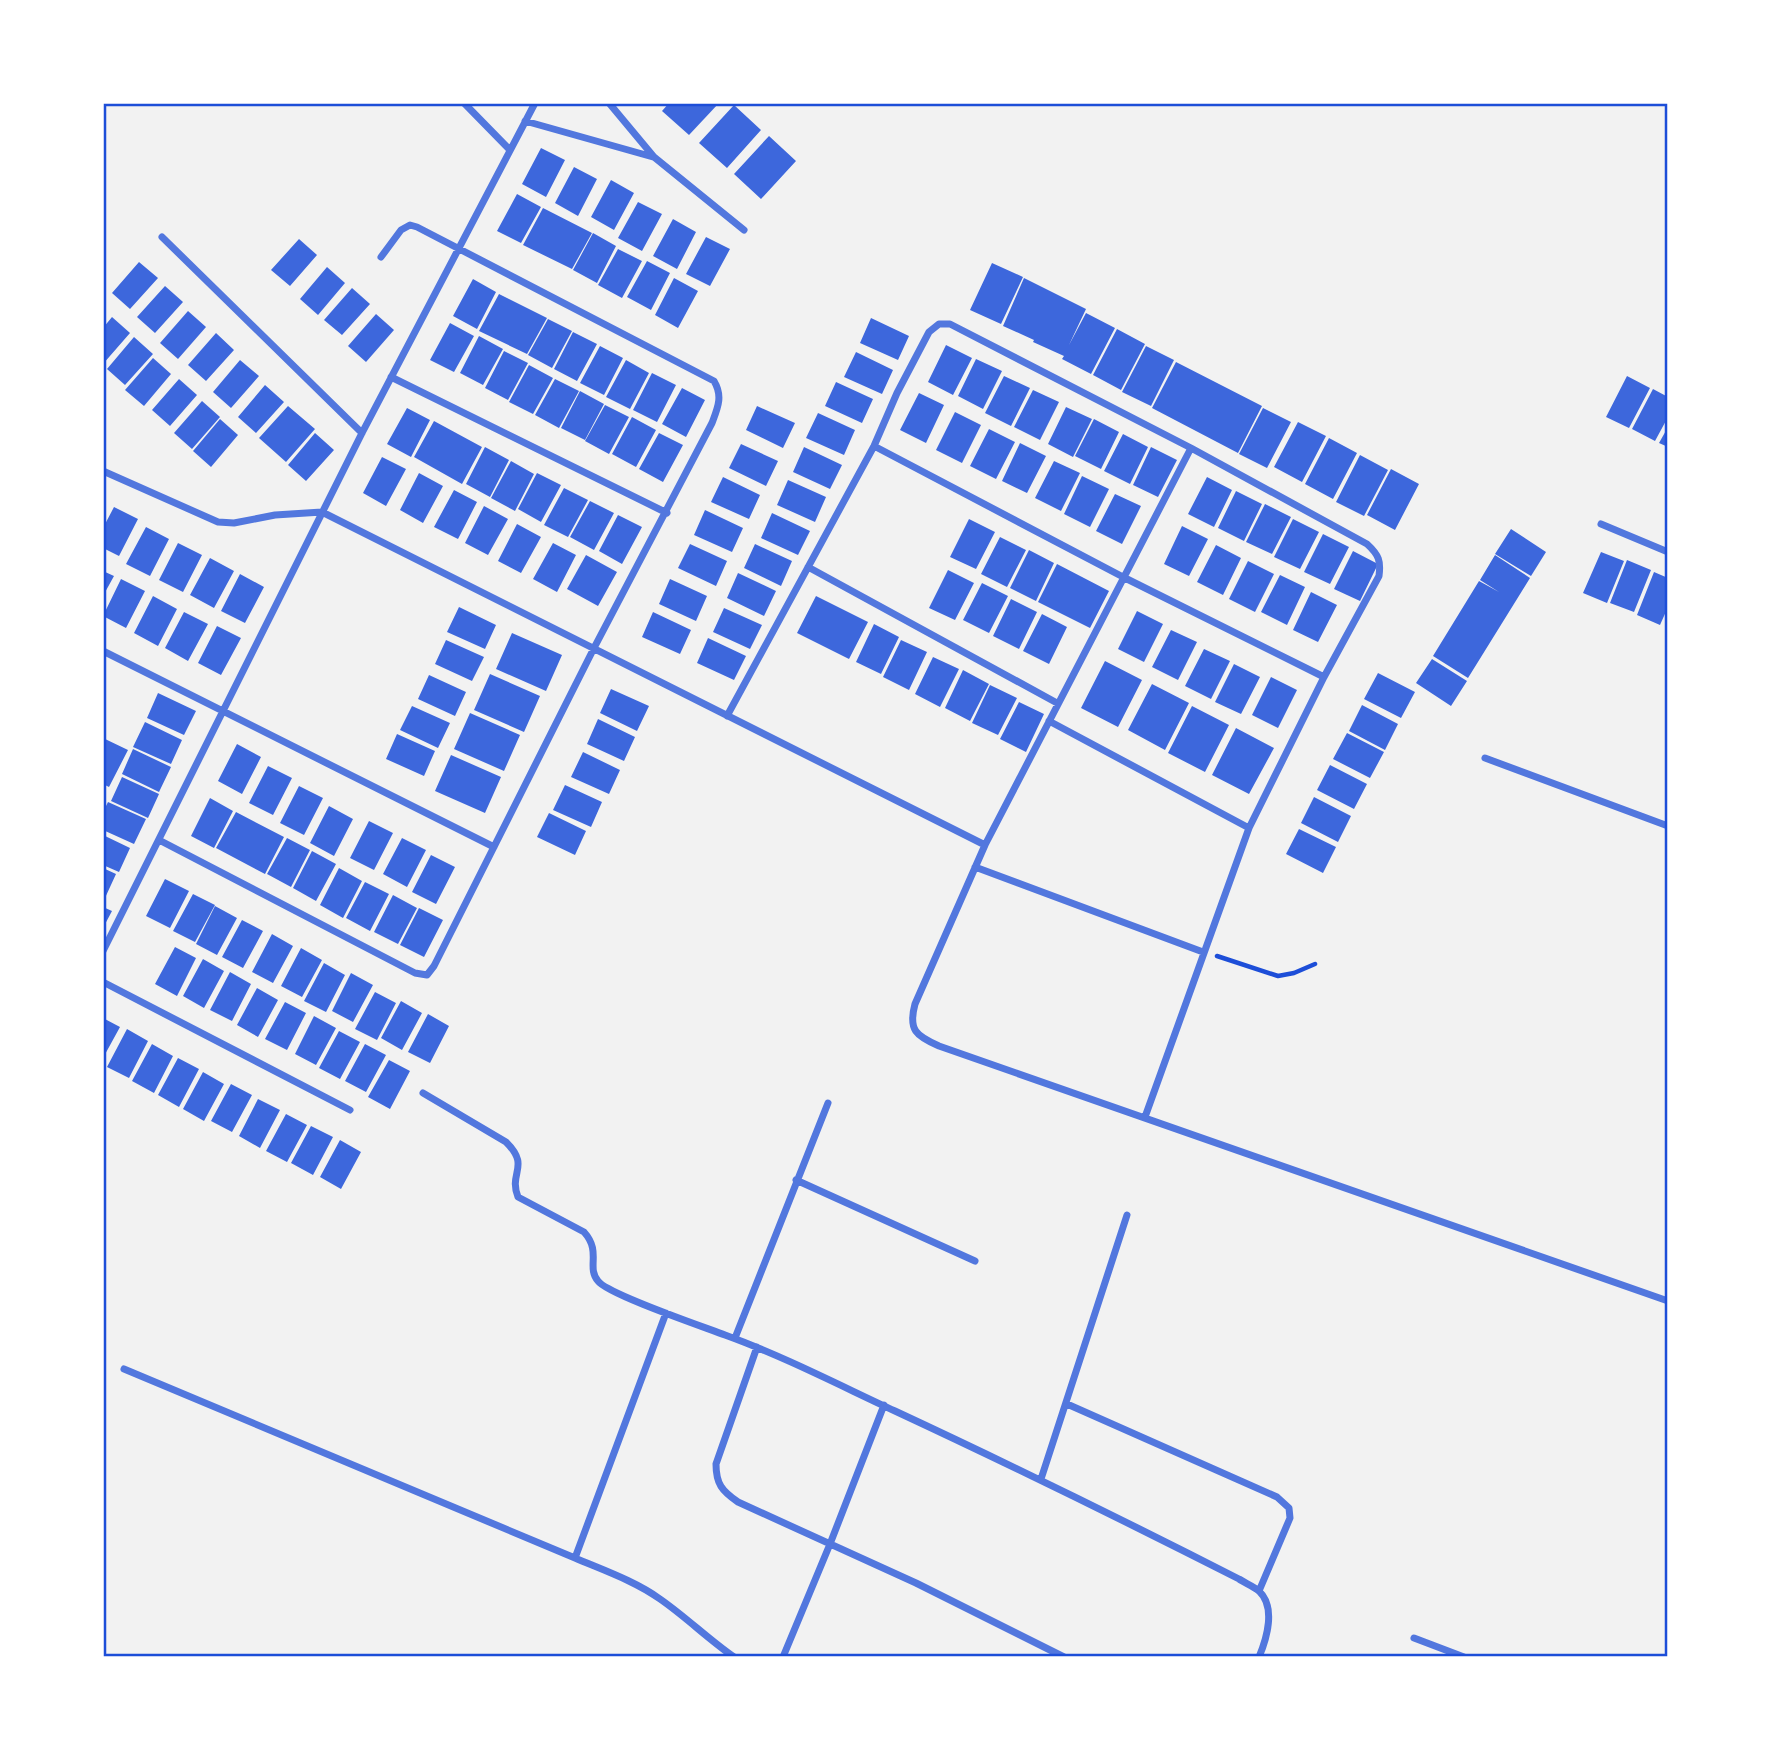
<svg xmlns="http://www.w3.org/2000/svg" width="1771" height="1760" font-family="Ubuntu,sans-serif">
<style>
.building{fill:#3d67dc}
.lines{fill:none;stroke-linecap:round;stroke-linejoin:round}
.path{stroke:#1d4ed8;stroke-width:4.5}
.minor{stroke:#5277de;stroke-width:7}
.neatline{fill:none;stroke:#1d4ed8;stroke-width:2.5}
</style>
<rect width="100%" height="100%" fill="#f2f2f2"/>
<path class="building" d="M669,103H719L689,135L662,111Z
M734,105L761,130L727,168L699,143Z
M769,136L796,161L761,199L734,174Z
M541,148L565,160L546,197L522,184Z
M574,167L597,179L578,216L555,203Z
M611,180L634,193L614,230L591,217Z
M517,194L541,207L521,243L497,231Z
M638,202L662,214L642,251L618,238Z
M543,208L592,233L572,269L523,245Z
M673,219L696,232L677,269L653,256Z
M593,233L616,246L597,283L573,270Z
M706,237L730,249L710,286L686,274Z
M299,239L317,255L290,286L271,270Z
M618,249L642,261L622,298L598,285Z
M647,261L670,273L651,310L627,297Z
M139,262L158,278L130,309L112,293Z
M992,263L1023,277L1001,324L970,310Z
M327,267L345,283L318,315L300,299Z
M674,278L698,291L678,328L655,315Z
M1024,278L1086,309L1069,345L1086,313L1115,328L1091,374L1062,359L1064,356L1033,342L1034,340L1003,326Z
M473,279L496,292L477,329L453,316Z
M165,286L183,302L155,333L137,317Z
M352,288L370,304L342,335L324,320Z
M499,294L547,318L527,354L479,331Z
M188,311L206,327L178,359L160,343Z
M376,314L394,330L366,362L348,346Z
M112,317L130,333L103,364V328Z
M871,318L909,336L898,360L860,343Z
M548,319L572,331L552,368L528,355Z
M450,323L474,336L454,372L430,360Z
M1117,329L1145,344L1121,390L1093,375Z
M573,332L597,344L577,381L554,369Z
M216,333L234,350L206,381L188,365Z
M479,336L503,349L483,385L460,373Z
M134,337L153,354L125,385L107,369Z
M946,345L972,358L953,395L928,382Z
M600,346L623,358L604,395L580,383Z
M1146,346L1174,360L1151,406L1122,392Z
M504,351L528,363L508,400L485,388Z
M856,352L893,370L882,394L844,377Z
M153,358L171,374L144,406L125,390Z
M976,359L1002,371L983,409L958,396Z
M240,360L259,376L231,408L213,392Z
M626,360L649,373L630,409L606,397Z
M1176,362L1262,406L1238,453L1152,408Z
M529,365L553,378L533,414L509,402Z
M652,373L676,385L657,422L633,410Z
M1004,376L1030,388L1011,426L985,413Z
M1627,376L1650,388L1629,428L1606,417Z
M179,379L197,395L170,426L152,410Z
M555,379L579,391L559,428L535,415Z
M836,382L873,399L862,423L825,406Z
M265,385L284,402L256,433L238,417Z
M682,388L705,400L686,437L662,424Z
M1653,389L1668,397V417L1655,441L1632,429Z
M1033,390L1059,402L1040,440L1014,427Z
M580,391L604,404L585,440L561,428Z
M919,393L944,405L926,443L900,430Z
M202,401L220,417L192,449L174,433Z
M605,405L629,417L609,454L585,441Z
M288,406L315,429L286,462L259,438Z
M757,406L795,423L783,448L746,430Z
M1066,407L1092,419L1073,457L1048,444Z
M407,408L430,420L411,457L387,444Z
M1263,408L1291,422L1267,468L1239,454Z
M955,412L981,425L962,463L936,450Z
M818,413L855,430L844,455L806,438Z
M632,417L656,430L636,467L612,454Z
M220,419L238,435L211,467L193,451Z
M1094,419L1119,432L1101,469L1075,456Z
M434,421L482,447L462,484L414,457Z
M1298,422L1326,436L1302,482L1274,467Z
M1668,427V447L1659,443Z
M989,429L1015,442L996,479L970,466Z
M315,433L334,450L306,481L288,465Z
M659,433L683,445L663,482L639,469Z
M1123,434L1148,447L1130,484L1104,471Z
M1329,438L1357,453L1333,499L1305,484Z
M1020,443L1046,456L1027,493L1002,481Z
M741,444L778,461L766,486L729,468Z
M485,447L509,460L490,497L466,484Z
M804,447L842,465L830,489L793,472Z
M1151,447L1177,460L1158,497L1133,485Z
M1360,455L1388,470L1364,516L1336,502Z
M382,457L406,469L386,506L363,493Z
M511,461L534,474L515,511L491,498Z
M1054,461L1080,473L1061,511L1035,498Z
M1391,469L1419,484L1395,530L1367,515Z
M419,473L443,486L423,523L400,510Z
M537,473L561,485L541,522L518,509Z
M1082,476L1109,489L1090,527L1064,514Z
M723,477L760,495L749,519L711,502Z
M1207,477L1232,490L1214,527L1188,514Z
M788,480L826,497L815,522L777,505Z
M564,488L588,500L568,537L544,525Z
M454,490L477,502L458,539L434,527Z
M1236,491L1262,504L1244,541L1218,528Z
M1115,494L1141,506L1122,544L1096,531Z
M590,501L614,513L594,550L570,537Z
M1265,504L1291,517L1272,554L1246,542Z
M484,506L508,519L488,555L465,543Z
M114,507L138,519L119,556L103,548V528Z
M705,510L743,528L732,552L694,535Z
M772,513L810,531L798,555L761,538Z
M618,515L642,527L622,564L599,551Z
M969,519L995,532L976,569L950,557Z
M1293,519L1319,532L1300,569L1274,557Z
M517,524L541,537L521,573L498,561Z
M1182,526L1208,539L1189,576L1164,564Z
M146,527L169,539L150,576L126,564Z
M1511,529L1546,552L1531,576L1495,554Z
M1323,534L1349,547L1330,584L1304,572Z
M1000,537L1026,550L1007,587L981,574Z
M178,543L202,555L183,592L159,580Z
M553,543L576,555L557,592L533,579Z
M690,544L727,561L716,586L678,568Z
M755,544L792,561L781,586L744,568Z
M1216,545L1241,558L1223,595L1197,582Z
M1029,550L1054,563L1036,601L1010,588Z
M1353,551L1378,564L1360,601L1334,589Z
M1601,552L1624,561L1607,603L1583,593Z
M586,555L617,572L598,606L567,589Z
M1495,555L1530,578L1468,678L1433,656L1479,581L1499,592L1480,580Z
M210,558L234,571L214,608L190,595Z
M1627,560L1651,570L1634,612L1610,603Z
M1248,561L1274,574L1255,612L1229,599Z
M1057,564L1109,591L1090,628L1038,602Z
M948,570L974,583L955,620L929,608Z
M103,571L114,576L103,596Z
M1654,572L1668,578V607L1660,625L1637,615Z
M738,573L776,591L764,616L727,598Z
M240,574L264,587L245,623L221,611Z
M1280,575L1305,587L1287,625L1261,612Z
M121,579L145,591L126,628L103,616Z
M670,579L707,596L696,621L659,604Z
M982,583L1008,596L989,633L963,620Z
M1311,592L1337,605L1318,642L1293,630Z
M153,596L177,609L158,646L134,633Z
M816,596L868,622L849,659L797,633Z
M1011,599L1037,612L1019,649L993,636Z
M459,607L496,625L485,649L447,632Z
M724,608L762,625L750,649L713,632Z
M1137,611L1163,624L1144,662L1118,649Z
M184,612L208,624L188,661L165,648Z
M653,612L691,630L680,654L642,637Z
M1042,614L1067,627L1049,664L1023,651Z
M874,624L899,637L881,674L856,662Z
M217,626L241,638L221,675L198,663Z
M1171,630L1197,642L1178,680L1152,667Z
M512,633L562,655L546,691L496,669Z
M708,638L746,656L734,680L697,663Z
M446,640L484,657L472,681L435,664Z
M901,640L927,652L909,690L883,677Z
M1204,649L1230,661L1211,699L1185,686Z
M933,657L959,669L940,707L915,694Z
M1432,659L1467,681L1451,706L1416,683Z
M1105,661L1142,680L1118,727L1081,708Z
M1234,664L1260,677L1241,714L1215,702Z
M963,670L989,684L970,721L945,708Z
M1378,673L1415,692L1401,718L1364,699Z
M490,674L540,696L524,732L474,710Z
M429,675L466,692L455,716L418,699Z
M1271,677L1297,690L1278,728L1252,715Z
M1152,684L1189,703L1165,750L1128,730Z
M990,685L1017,698L998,735L972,723Z
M611,689L649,706L637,731L600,713Z
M158,693L196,711L184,735L147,718Z
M1019,702L1044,714L1026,752L1000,739Z
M1362,705L1398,724L1385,750L1349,731Z
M412,706L450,723L438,748L400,730Z
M1192,706L1229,725L1205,772L1168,753Z
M470,713L520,735L504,771L454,749Z
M598,719L635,737L624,761L587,744Z
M145,722L182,740L171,764L133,747Z
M1236,728L1274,748L1249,794L1212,775Z
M1347,733L1384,752L1370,778L1333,759Z
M397,734L435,751L424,776L386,759Z
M103,738L128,750L109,787L103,784Z
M237,744L261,757L242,794L218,781Z
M133,749L171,767L159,792L122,774Z
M583,752L620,770L609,794L571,777Z
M451,755L501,777L485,813L435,791Z
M1330,765L1367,784L1354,809L1317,790Z
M268,766L292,778L273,815L249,803Z
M122,777L159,794L148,818L111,801Z
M565,785L602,802L591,827L553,810Z
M299,786L323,798L304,835L280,823Z
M1314,797L1351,816L1338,842L1301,823Z
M210,798L233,811L214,848L191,836Z
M108,802L146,819L134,844L103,830V812Z
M329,806L353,819L334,856L310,843Z
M236,812L284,837L265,874L216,848Z
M549,813L586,831L575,855L537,837Z
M369,821L393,833L374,870L350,858Z
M1299,829L1336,847L1323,873L1286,854Z
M103,835L130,848L119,872L103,865Z
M287,838L310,850L291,887L267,874Z
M402,838L426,850L407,887L383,874Z
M312,851L336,864L316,901L293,888Z
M431,855L455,867L436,904L412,892Z
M103,868L116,874L105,898L103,897Z
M339,868L362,881L343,918L320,905Z
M165,879L189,891L170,928L146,916Z
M365,882L389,894L370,931L346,918Z
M193,894L215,905L195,942L173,931Z
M393,895L417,908L398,944L374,932Z
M215,906L237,918L217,955L196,944Z
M103,907L112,911L103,928Z
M419,908L443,920L424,957L400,945Z
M242,920L263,931L243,968L222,957Z
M272,934L293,946L273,983L252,972Z
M175,947L196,958L177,996L155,984Z
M301,948L322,960L302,997L281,986Z
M203,959L224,971L204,1008L183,996Z
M324,963L345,975L326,1012L304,1001Z
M230,972L251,984L232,1021L210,1010Z
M351,973L373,985L353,1022L332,1011Z
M257,988L278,1000L258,1037L237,1025Z
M375,992L396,1003L377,1040L355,1029Z
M401,1001L422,1013L402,1050L381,1038Z
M285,1002L306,1013L287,1050L265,1039Z
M428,1014L449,1026L430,1063L408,1052Z
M314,1016L336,1028L316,1065L295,1054Z
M103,1018L120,1027L103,1058Z
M127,1029L148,1041L129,1078L107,1067Z
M339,1031L360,1042L340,1079L319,1068Z
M152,1044L173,1056L154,1093L132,1081Z
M365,1044L386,1055L366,1092L345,1081Z
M178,1058L199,1069L179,1107L158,1095Z
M389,1060L410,1071L390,1109L368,1097Z
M203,1072L224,1084L204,1121L183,1109Z
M231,1084L252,1095L232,1132L211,1121Z
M258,1099L280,1110L260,1148L239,1136Z
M286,1114L307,1125L287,1162L266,1151Z
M311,1126L333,1137L313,1175L291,1163Z
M340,1140L361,1152L341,1189L320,1177Z"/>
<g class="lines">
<path class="path" d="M1217,956L1278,976L1294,973L1315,964"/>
<path class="minor" d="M464,103L509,149
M609,103L654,157L744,230
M525,121L653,157
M162,237L362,433
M391,377L667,513
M874,446L1125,578L1324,677
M1191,448L985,845L915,1004C908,1030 916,1036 939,1046L1668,1301
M103,471L218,522L234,523L275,515L322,512L985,845
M1601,524L1668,552
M808,567L1057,703
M103,651L494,847
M727,716L874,446L897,393L929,332L939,324H950L1191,448L1367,544C1379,555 1381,561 1379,576L1324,677L1249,828L1145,1117
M1049,721L1249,828
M1485,758L1668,826
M159,840L415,973L427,975L434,966L594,648L712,423C718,407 723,396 714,381L417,227L410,225L401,230L381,257
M975,867L1203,952
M103,951L362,433L535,103
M103,982L350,1110
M423,1093L506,1142C531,1167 508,1172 518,1197L584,1232C602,1252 586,1267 598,1281C607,1294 704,1327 725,1335C783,1356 839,1385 895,1411C1011,1465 1125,1521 1239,1579C1245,1583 1253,1586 1259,1591C1276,1607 1267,1638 1259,1657
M796,1180L975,1261
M735,1338L828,1103
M757,1347L716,1464C716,1484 722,1491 738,1502L916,1583L1064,1657
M124,1369L575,1558C603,1570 635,1581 660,1599C686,1617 708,1639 734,1657
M1067,1404L1277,1497L1289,1508L1290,1518L1259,1591
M1041,1479L1127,1215
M575,1558L666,1313
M1414,1638L1464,1657
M783,1657L830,1544L884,1405"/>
</g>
<rect width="1771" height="1760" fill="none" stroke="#ffffff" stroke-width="210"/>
<rect x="105" y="105" width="1561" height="1550" class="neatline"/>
</svg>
